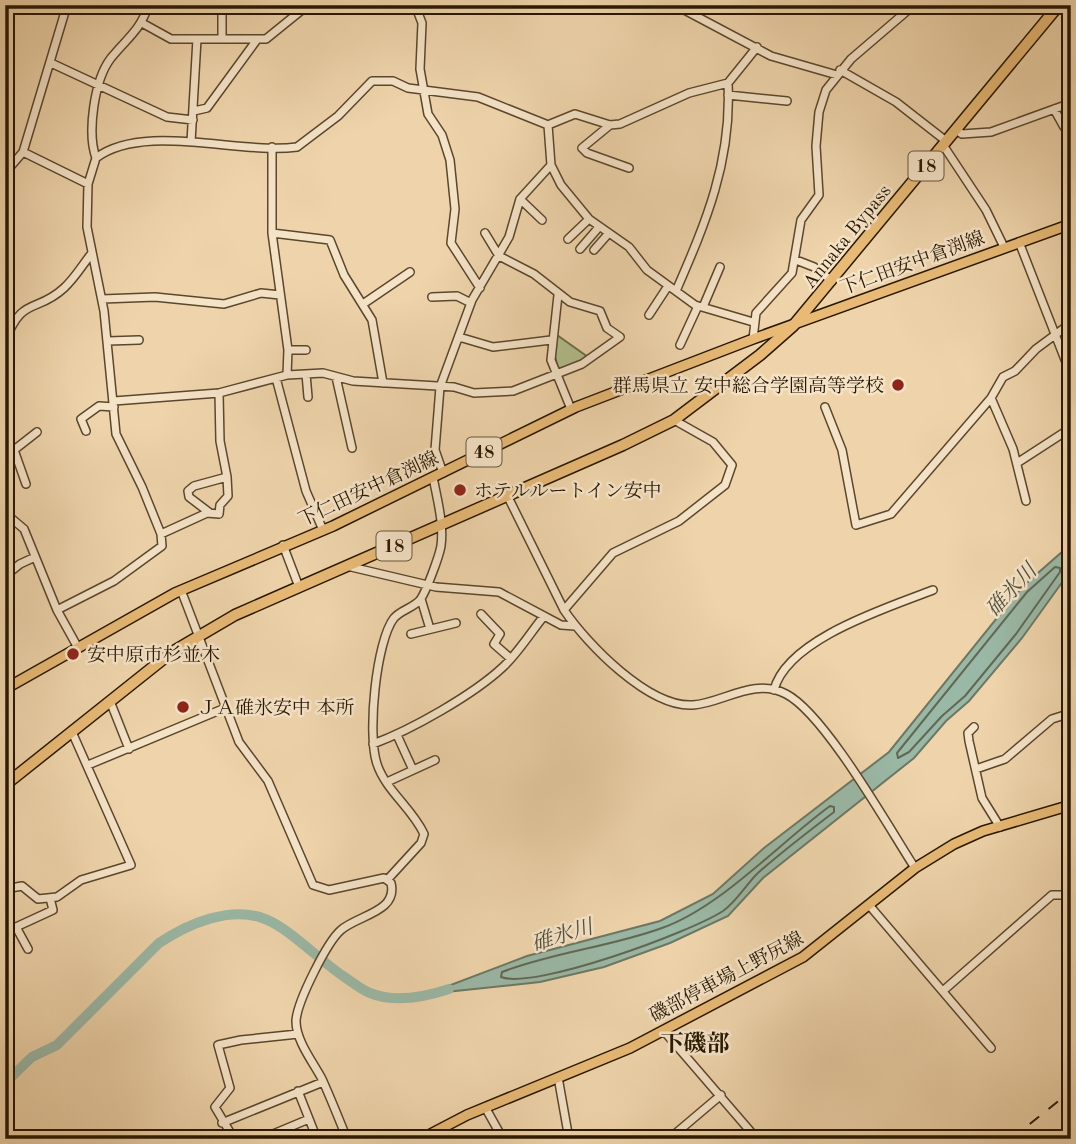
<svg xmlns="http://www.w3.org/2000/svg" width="1076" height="1144" font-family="'Old Standard TT','Noto Serif JP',serif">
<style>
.green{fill:#b3be8d;stroke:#6e6b47;stroke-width:2}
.water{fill:#9ab8a6;stroke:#6c7864;stroke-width:2}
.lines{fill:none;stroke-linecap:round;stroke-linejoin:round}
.shore{stroke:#616854;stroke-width:2}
.river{stroke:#9ab8a6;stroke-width:10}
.minor-casing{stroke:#5a472c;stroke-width:10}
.major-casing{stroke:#281801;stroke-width:12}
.highway-casing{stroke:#281801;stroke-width:13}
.minor{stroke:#f5e3c8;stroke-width:7}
.major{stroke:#e8ba76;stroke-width:9}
.highway{stroke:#e8ba76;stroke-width:10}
.rail{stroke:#281801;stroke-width:2;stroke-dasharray:12 12;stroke-linecap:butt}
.poi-dot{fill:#8f2418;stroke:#f5e3c8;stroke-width:2.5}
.labels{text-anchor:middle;stroke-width:5;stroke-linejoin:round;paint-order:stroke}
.shield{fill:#f5e3c8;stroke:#66553d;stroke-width:2}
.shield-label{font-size:18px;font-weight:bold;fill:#281801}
.street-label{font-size:19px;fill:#281801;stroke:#f5e3c8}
.poi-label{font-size:19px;fill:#281801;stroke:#f5e3c8;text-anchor:start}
.water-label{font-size:21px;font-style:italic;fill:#50503b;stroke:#f5e3c8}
.quarter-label{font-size:23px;font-weight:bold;fill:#281801;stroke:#f5e3c8}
</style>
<rect width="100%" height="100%" fill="#efd4ab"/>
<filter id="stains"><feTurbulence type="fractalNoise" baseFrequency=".00286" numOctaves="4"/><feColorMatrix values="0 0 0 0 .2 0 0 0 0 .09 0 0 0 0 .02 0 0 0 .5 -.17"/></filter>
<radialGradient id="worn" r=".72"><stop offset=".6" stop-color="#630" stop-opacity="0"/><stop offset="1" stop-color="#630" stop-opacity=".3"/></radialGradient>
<path class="green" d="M557,335L588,357L581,363L558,369L554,352Z"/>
<path class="water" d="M1071,544V570L1022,638L969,701L946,721L914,758L763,878L728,916L670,943L604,967L540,982L427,994L527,956L660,921L713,894L764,848L889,752L1022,587Z"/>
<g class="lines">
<path class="shore" d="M1055,567L1060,568V572L1016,634L965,696L942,716L909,752L898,758L897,753L1027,592Z
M830,806L834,807V812C809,831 783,851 759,872C747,883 737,901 723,911C691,932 534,990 501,977L502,972C554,952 610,947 662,928C721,907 778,844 830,806Z"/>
<path class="river" d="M5,1083L32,1057L57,1045L159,943C188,924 230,905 265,919C289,928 319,960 343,976C351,981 360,989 370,993C394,1003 425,997 449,989"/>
<g class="minor-casing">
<path id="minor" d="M55,5L65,12
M222,5V38
M415,5L422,23L420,69L428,114L442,135L450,160L455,209L451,243L480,288
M675,5L771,56L837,75
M738,5L741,7
M142,23L171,39H197
M51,63L167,117L193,120
M840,70L896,102L946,141
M728,95L787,101
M1054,109L1064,127L1071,123
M194,111L207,108L256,41
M548,125L551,165L561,185L589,219L629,247L647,270L695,305L753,322
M610,125L582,148L587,153L629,168
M956,130L962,134L991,132L1071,103
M191,142L197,39H266L308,5
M943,145L986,210L1004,247
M272,147V233L288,350L287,375
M23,152L88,184
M96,158C87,133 94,80 111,58C129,36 138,33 149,5
M5,173L23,152L67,5
M520,199L542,220
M272,233L330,240L344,275L372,320L383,383
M568,239L589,219
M1019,242L1071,375
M580,249L599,227
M594,250L609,233
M796,260L814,267L832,281
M676,291C706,222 732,161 728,83
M558,295L551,360L571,409
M432,297L457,296L471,303
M102,299L155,297L224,304L261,293L280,295
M363,304L410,272
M703,307L720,267
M649,315L668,286
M459,337L493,347L551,340
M753,339L756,313L792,273L801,220L819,195L816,146L819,112L826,90L851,59L914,5
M108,341L139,340
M5,342C22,295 36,314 64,288C75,278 83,264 92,253
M680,345L698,306
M288,350H306
M306,374L308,397
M336,377L352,448
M276,378L306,491L323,530
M219,393L220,441L227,477
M991,398L1013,449L1026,501
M114,401L219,393L287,375L323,373L353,381L454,387L474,393L513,391L582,364L620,337L607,328L600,311L570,302L534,274L499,256L485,233
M825,407L842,450L856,525L891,514L991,398L1003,377L1015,371L1036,349L1071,323
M86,431L81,419L99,406L114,407
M14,450L26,484
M5,451L14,450L37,432
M1017,463L1071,428
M443,473L435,450L440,387L472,300L509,237L520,199L551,165
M508,497L564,610C587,644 649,708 693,705C723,703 754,677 786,694C825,714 889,828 915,868
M5,513L24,529L57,610L77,646
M161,534L207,513L219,514L220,505L228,496L227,477L194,486L188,491L189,497L210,513
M283,545L299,587
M347,566L436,587L499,592L561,625L575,626
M5,576L20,564L35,557
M181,590L239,742L268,781L313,885L329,890L384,878L391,883C398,912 358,915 341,930C327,942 297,1002 296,1021C296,1041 313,1062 322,1079C331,1099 339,1119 347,1139
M421,599L430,629
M57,610L114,581L162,546L161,534L142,487L116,434L104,311L87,227L88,184L96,158C144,122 240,155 297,147L338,116L372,81H393L408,88L478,97L548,125L575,114L610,125L620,124L689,93L728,83L757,47
M564,610L613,553L679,521L725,485L732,465L713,442L674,420
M481,614L500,634L494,644L510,658
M411,634L456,623
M774,690C787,639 887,608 933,590
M110,701L129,749
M974,727L968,733L969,741L982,798L1000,827
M397,735L413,770
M373,744C411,730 473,695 503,667C518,653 531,632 544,616
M88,765L225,708
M976,769L1005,759L1052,719L1071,713
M387,782L435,760
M388,879L421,843L424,834C412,808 386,791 377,764C367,735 376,641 394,618C401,610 413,608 420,600C426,592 439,557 441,546C444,523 437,499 433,477
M5,889L22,886L38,899L57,897L81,880L131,865L72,732
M869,905L991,1048
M28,949L16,927L53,910L50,898
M944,990L1052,895H1064L1071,902
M663,1030L757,1139
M558,1077L569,1139
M298,1091L317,1139
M485,1107L503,1139
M222,1123L323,1082
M234,1139L215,1107L230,1088L218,1045L241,1040L298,1034
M261,1139L309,1119
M669,1139L721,1095"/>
</g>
<g class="major-casing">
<path id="major" d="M1066,5L1071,9
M5,689L175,593L333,526L576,407L753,339L1071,224
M421,1139L467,1115L630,1048L803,957L915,868L954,844L983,831L1071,805"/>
</g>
<g class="highway-casing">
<path id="highway" d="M5,785L172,652L235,615L623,445L674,420L760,355L793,326L1059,5"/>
</g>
<use href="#minor" class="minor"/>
<use href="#major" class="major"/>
<use href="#highway" class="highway"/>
<path class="rail" d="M1011,1139L1071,1091"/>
</g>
<g class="poi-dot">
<circle cx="898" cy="385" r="7"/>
<circle cx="460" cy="490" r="7"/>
<circle cx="73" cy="654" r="7"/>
<circle cx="183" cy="707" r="7"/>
</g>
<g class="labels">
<g class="shield">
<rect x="908.5" y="151.5" width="35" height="29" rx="5"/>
<rect x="466.5" y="437.5" width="35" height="29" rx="5"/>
<rect x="376.5" y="531.5" width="35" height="29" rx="5"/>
</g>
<g class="shield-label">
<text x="926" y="172">18</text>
<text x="484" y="458">48</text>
<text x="394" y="552">18</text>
</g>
<g class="street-label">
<text transform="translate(846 236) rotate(-51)" y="7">Annaka Bypass</text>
<text transform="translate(912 262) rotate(-20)" y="7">下仁田安中倉渕線</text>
<text transform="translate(368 488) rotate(-25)" y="7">下仁田安中倉渕線</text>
<text transform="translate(726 976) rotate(-28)" y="7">磯部停車場上野尻線</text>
</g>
<g class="poi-label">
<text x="884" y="392" text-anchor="end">群馬県立 安中総合学園高等学校</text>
<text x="474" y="497">ホテルルートイン安中</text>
<text x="87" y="661">安中原市杉並木</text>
<text x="197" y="714">ＪＡ碓氷安中 本所</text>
</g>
<g class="water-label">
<text transform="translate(1011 590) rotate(-47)" y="7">碓氷川</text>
<text transform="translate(562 935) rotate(-17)" y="7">碓氷川</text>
</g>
<g class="quarter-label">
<text x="695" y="1051">下磯部</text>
</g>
</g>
<rect width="1076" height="1144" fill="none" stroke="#efd4ab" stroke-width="28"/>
<rect x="7" y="7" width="1062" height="1130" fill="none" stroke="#281801" stroke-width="3.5"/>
<rect x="14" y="14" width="1048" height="1116" fill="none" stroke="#281801" stroke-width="2"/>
<rect width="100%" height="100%" filter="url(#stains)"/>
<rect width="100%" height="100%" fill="url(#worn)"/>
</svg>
